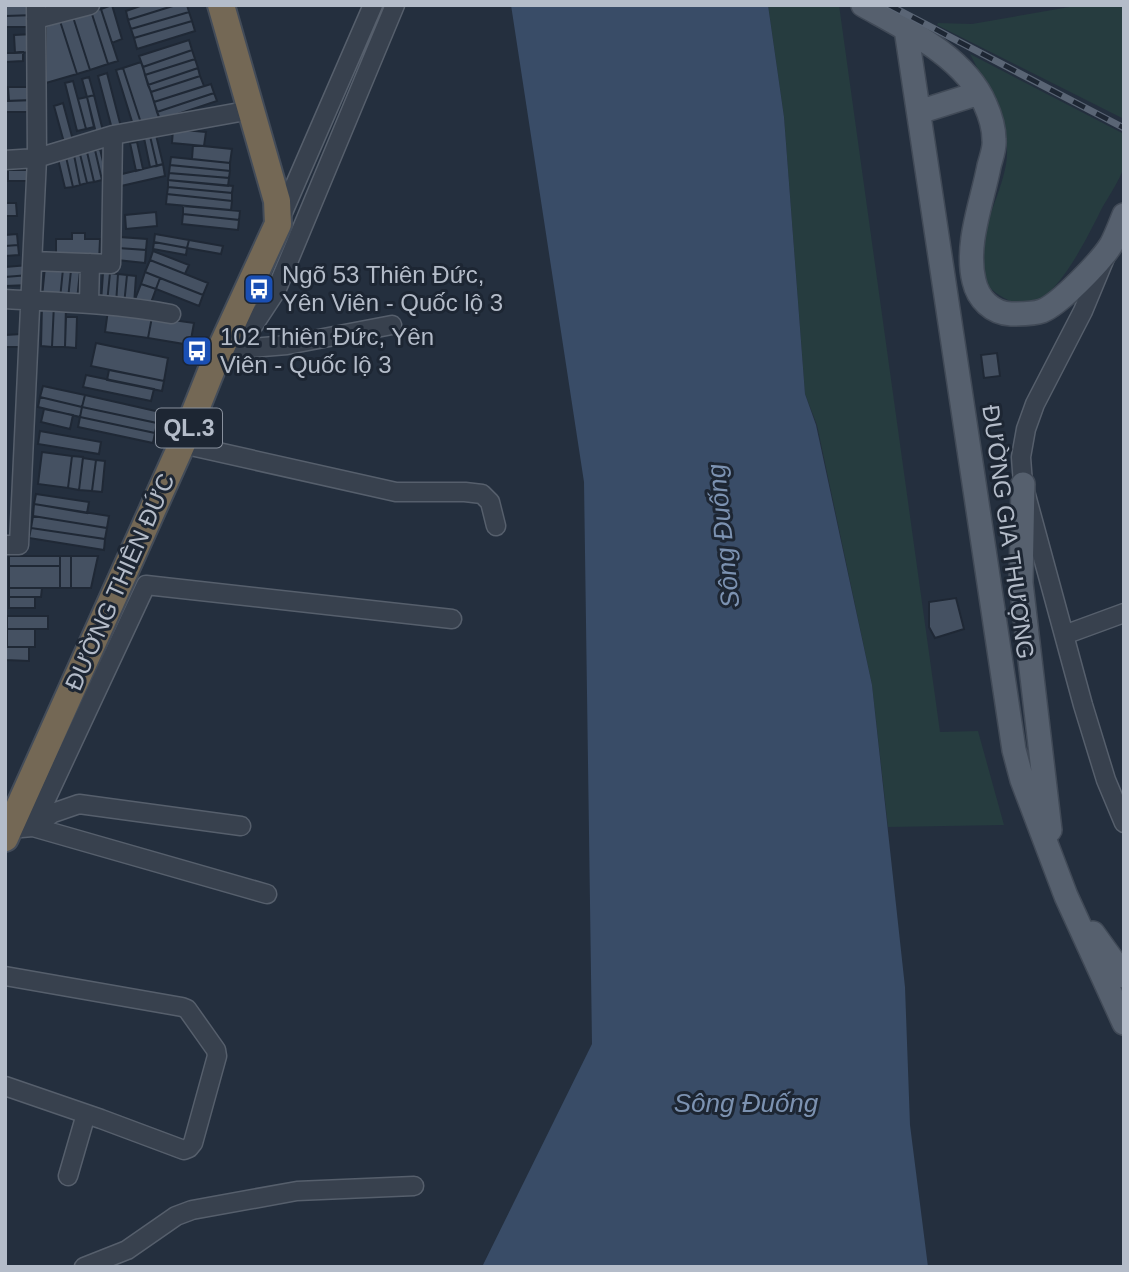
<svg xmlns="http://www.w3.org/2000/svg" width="1129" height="1272" font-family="Helvetica,sans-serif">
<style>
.green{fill:#263c3f}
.water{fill:#394c67}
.building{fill:#455162;stroke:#1f2835;stroke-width:2}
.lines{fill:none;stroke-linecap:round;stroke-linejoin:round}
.minor-casing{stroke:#565f6c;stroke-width:21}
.major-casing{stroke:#414a57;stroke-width:26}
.highway-casing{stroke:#434c59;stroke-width:30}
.minor{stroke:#38414e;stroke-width:18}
.major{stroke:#56606e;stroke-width:23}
.highway{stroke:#746855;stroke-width:26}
.rail-casing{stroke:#5a6575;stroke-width:7}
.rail{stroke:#1d2633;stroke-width:4.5;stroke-dasharray:13;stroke-linecap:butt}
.labels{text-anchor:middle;stroke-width:6;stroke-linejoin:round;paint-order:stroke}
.shield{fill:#1d2633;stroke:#878f9c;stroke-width:2}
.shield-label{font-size:23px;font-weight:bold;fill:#b4bcc9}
.poi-label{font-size:24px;fill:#b4bcc9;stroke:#1d2633;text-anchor:start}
.street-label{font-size:24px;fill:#b4bcc9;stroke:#1d2633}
.water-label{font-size:26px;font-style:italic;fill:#7c92b1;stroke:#1d2633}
</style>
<rect width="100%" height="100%" fill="#242f3e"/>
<path class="green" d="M768,5H839L940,732L978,731L1004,825L888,827L872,685L817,425L805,394L784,117Z
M1081,5H1124V119L937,25L938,23L972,24Z
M970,54L1124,134C1124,144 1125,156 1124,166C1122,176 1108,198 1102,208C1090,232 1058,299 1030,304C1025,305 1015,303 1010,301C1001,297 990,290 985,281C967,246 1007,191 1007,153C1008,118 985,84 970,54Z"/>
<path class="water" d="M511,5H768L784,117L805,394L816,425L872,685L905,987L910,1125L928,1267H482L592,1044L584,482Z"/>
<path class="building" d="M5,5H35V15L5,16Z
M112,5L122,39L112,43L101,9Z
M143,5H176L128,20L126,11Z
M176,5H187L189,12L131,29L128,20Z
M101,9L118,61L108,64L91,11Z
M91,11L108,64L90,70L73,17Z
M189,12L192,21L134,38L131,29Z
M35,15V27H5V16Z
M73,17L90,70L77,74L60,21Z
M60,21L77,74L46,83V26Z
M192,21L195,31L137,49L134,38Z
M34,34L35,52L15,53L14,35Z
M189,40L192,50L143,67L139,56Z
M192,50L195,59L145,75L143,67Z
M23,52V61L5,62V53Z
M195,59L198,68L148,85L145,75Z
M141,62L160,120L142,126L123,68Z
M123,68L142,126L134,128L116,70Z
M198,68L200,76L151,92L148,85Z
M107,73L121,127L112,129L98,76Z
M200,76L204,86L154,102L151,92Z
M89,77L94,95L87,97L82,79Z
M73,81L86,129L77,131L65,83Z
M211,84L214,93L157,112L154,102Z
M8,87H34L35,100L9,101Z
M214,93L217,101L160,120L157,112Z
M94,95L103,131L96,133L87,97Z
M87,97L94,127L86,129L78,99Z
M31,100L32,112H5V101Z
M63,103L74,144L65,146L54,106Z
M173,129L206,132L204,146L172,143Z
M156,135L163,164L157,166L150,136Z
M150,136L157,166L150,167L144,138Z
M137,142L143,169L136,171L130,143Z
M193,145L232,149L230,163L192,159Z
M100,149L107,178L102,180L95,150Z
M95,150L102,180L94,182L87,152Z
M87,152L94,182L87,183L80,154Z
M80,154L87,183L80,185L74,155Z
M74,155L80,185L73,187L66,157Z
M66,157L73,187L65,188L58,159Z
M171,157L230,163V171L170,165Z
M163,164L165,176L121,186L118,175Z
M170,165L230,171L229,178L169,173Z
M8,170H31V181H8Z
M169,173L229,178L228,186L168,180Z
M168,180L233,186L232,193L168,187Z
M168,187L232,193V201L167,194Z
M167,194L232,201L231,210L166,204Z
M5,203H16L17,216H5Z
M183,206L240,211L239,220L183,214Z
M156,212L157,226L126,229L125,215Z
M183,214L239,220L238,230L182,224Z
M72,233H85V239H100L99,262L56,261V239H72Z
M17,234L18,245L5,246V235Z
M155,234L189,240L187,248L154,242Z
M119,237L147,239L146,250L118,248Z
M189,240L223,246L221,254L187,248Z
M154,242L187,248L186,255L153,249Z
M18,245L19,255L5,256V246Z
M118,248L146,250L145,263L117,260Z
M153,251L189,265L185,274L150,260Z
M150,260L208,283L203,295L145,272Z
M29,265V275L5,277V267Z
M45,267L63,269L60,299L42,297Z
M63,269L71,270L68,299H60Z
M71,270L80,271L77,300L68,299Z
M145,272L160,278L156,289L141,284Z
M103,273H110L107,303L101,302Z
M110,273L118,274L116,304L107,303Z
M118,274L127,275L124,305L116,304Z
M29,275L30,285L5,286V277Z
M127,275L136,276L134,305H124Z
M160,278L203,295L199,306L156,289Z
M141,284L156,289L149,308L134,302Z
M42,304H54L52,347L41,346Z
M54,304L66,305L65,347H52Z
M108,310L152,317L148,338L105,332Z
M66,317H77L76,348L65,347Z
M152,317L194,323L190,345L148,338Z
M22,334V347H5V335Z
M96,343L168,358L164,381L91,366Z
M997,353L1000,376L984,378L981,355Z
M109,370L164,381L162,391L107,380Z
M86,375L154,389L151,401L83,387Z
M43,386L85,395L82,407L40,397Z
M85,395L160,412L157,423L82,407Z
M40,397L82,407L80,417L38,407Z
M82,407L157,423L155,433L80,417Z
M44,409L73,415L70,429L41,422Z
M80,417L155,433L153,443L78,427Z
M40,431L101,442L99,454L38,444Z
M42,452L72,456L68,488L38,484Z
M72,456L83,457L79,490L68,488Z
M83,458L96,460L92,491L79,490Z
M96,460L105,461L102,492L92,491Z
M36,494L89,502L87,513L34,504Z
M34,504L109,516L107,528L33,516Z
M33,516L107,528L105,539L31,528Z
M31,528L105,539L104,550L29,538Z
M9,556H60V566H9Z
M60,556H71V588H60Z
M71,556H98L91,588H71Z
M9,566H60V588H9Z
M9,588H42L41,597H9Z
M9,597H35V608H9Z
M956,598L964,629L935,638L929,627V602Z
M7,616H48V629H7Z
M7,629H35V647H7Z
M5,647H29V661L5,660Z"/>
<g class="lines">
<g class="minor-casing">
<path id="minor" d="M36,19L90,5
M5,160L37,158L113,135L251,110
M281,217L373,5
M1105,258L1083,311L1035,404L1026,429L1021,457L1023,484L1083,705L1106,780L1124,823
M33,261L111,264L113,135
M5,299C61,302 116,304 171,314
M89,303L90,263
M238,349L287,345L392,325
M216,359L238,349L276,291L395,5
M182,444L396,492H465L482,494L490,502L496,526
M5,545H19L37,158L36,5
M1064,635L1124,613
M33,827L267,894
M33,827L53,813L79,804L241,826
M9,829L33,827L146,585L452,619
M5,976L182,1007L187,1009L216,1050L217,1056L193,1143L189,1148L184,1150L101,1119L5,1086
M68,1176L86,1114
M84,1267L127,1250L176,1216L192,1210L297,1191L414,1186"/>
</g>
<g class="major-casing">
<path id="major" d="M863,5C906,29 965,57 985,104C990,115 994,128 994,140C995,148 991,158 989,166C982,203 965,244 974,281C978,299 992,313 1011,314C1020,314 1034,314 1042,311C1060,304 1101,261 1111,245C1116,236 1120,225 1124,215
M906,29L1014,750L1022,780L1066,896L1124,1023
M919,112L979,93
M1023,484L1021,583L1050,830
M1093,933L1124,976"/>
</g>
<g class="highway-casing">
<path id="highway" d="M5,838L182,444L216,359L278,224L277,201L221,5"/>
</g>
<use href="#minor" class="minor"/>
<use href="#major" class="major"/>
<use href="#highway" class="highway"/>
<g class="rail-casing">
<path id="rail" d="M889,5L1124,128"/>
</g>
<use href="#rail" class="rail"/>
</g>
<defs>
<g id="bus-square" transform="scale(1.575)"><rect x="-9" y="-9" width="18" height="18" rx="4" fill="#1a4fb4" stroke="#1d2633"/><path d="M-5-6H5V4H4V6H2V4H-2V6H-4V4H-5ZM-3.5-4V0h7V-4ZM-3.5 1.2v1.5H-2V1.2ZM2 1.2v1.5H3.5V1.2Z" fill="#fff"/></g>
</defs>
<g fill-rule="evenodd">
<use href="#bus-square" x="259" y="289"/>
<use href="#bus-square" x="197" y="351"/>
</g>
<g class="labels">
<rect class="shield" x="156" y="408.5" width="66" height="39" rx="5"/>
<g class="shield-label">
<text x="189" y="436">QL.3</text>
</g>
<g class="poi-label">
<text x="282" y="283">Ngõ 53 Thiên Đức,<tspan x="282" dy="28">Yên Viên - Quốc lộ 3</tspan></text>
<text x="220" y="345">102 Thiên Đức, Yên<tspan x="220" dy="28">Viên - Quốc lộ 3</tspan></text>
</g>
<g class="street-label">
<text transform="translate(1008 532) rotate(82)" y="8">ĐƯỜNG GIA THƯỢNG</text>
<text transform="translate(120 582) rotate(-66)" y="8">ĐƯỜNG THIÊN ĐỨC</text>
</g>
<g class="water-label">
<text transform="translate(723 536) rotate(-96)" y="9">Sông Đuống</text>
<text x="746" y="1112">Sông Đuống</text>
</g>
</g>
<rect width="1129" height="1272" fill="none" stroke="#b4bcc9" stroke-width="14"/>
</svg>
